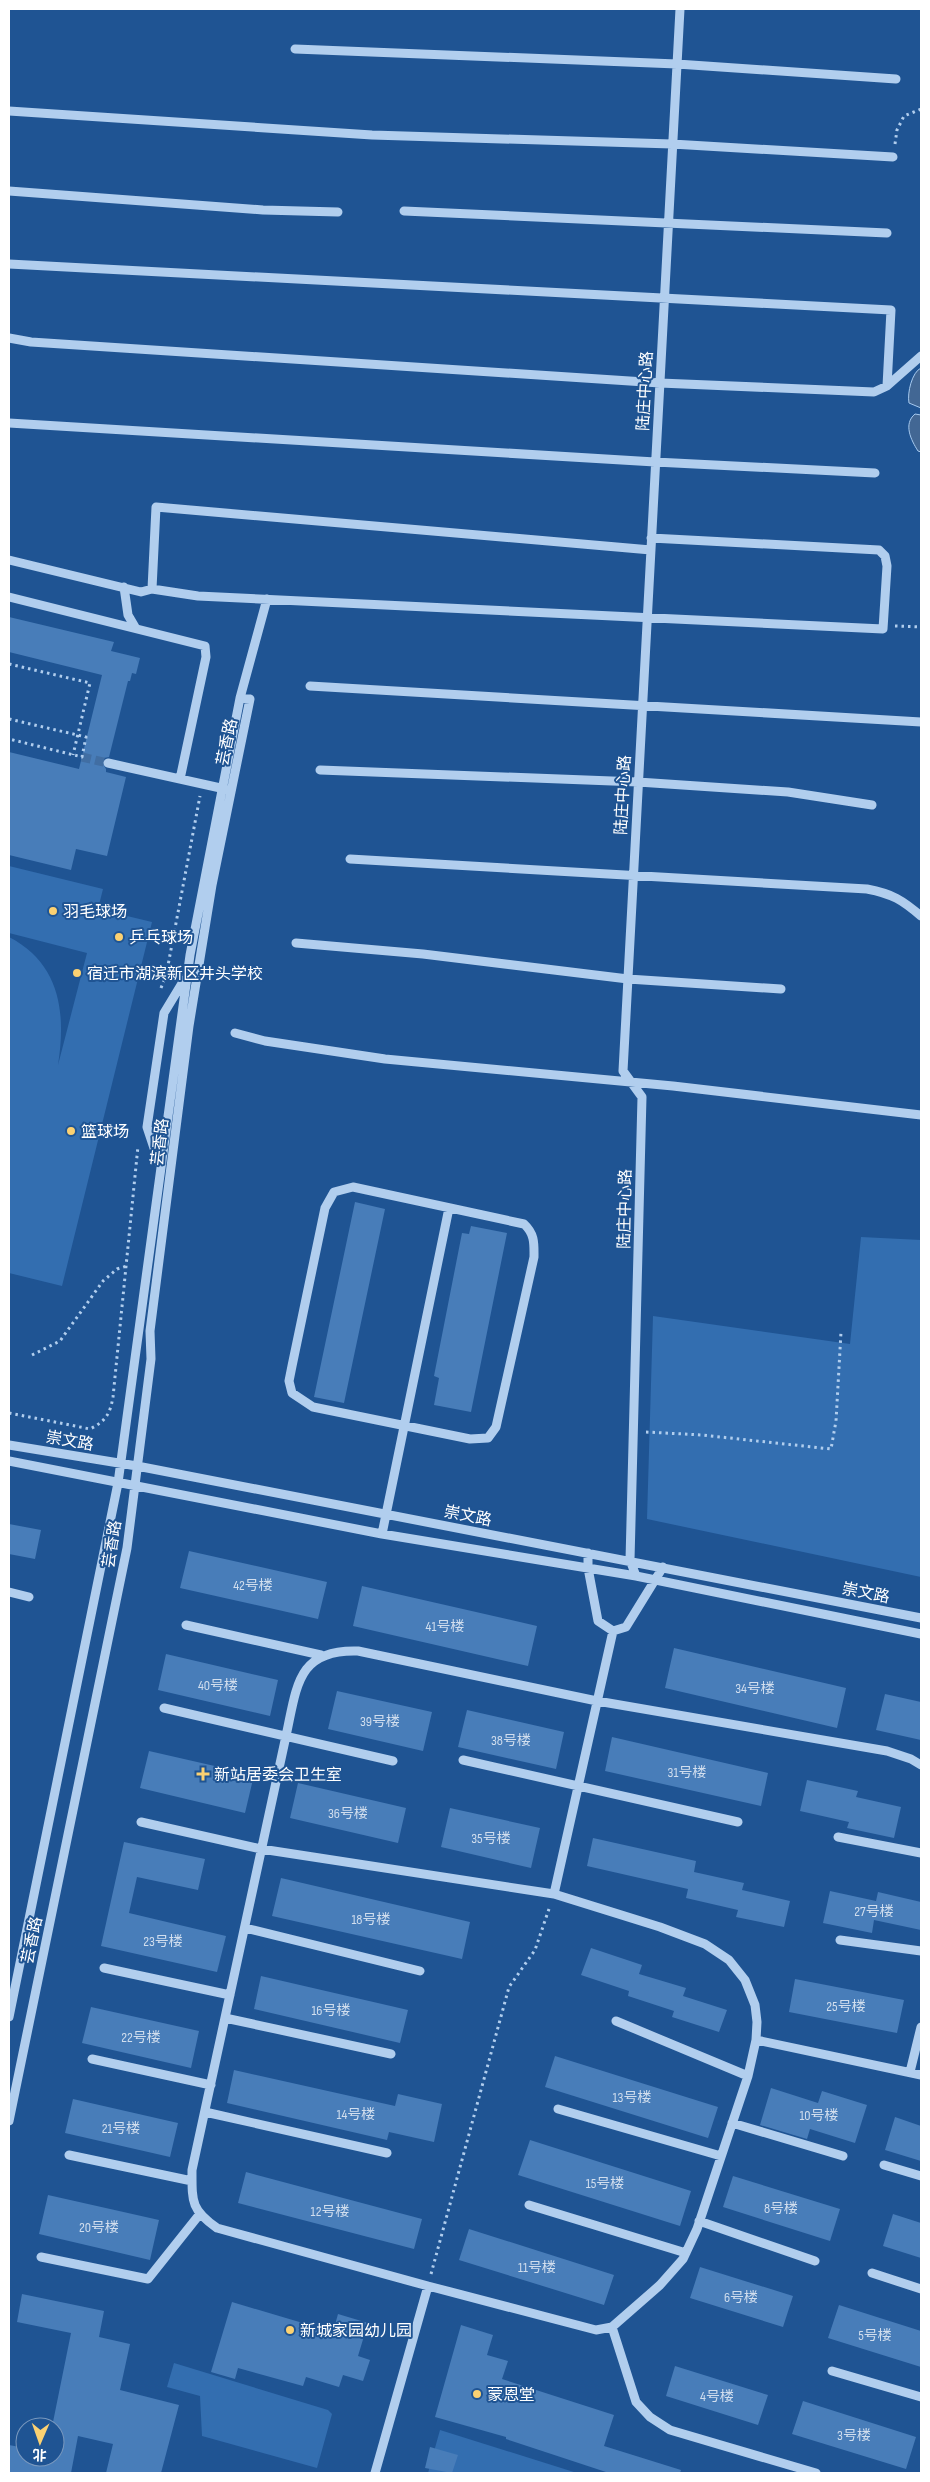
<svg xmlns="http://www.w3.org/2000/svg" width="930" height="2482" font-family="'Sofia Sans Condensed','Noto Sans SC',sans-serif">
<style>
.green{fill:#336eb0}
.water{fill:#426794;stroke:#a5c9ef}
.building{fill:#487db9}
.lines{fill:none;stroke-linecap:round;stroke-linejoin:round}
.minor-tunnel{stroke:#416ea3;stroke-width:9;stroke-dasharray:9 4.5;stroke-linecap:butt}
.path{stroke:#b1ceee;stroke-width:3;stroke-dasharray:2.5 4;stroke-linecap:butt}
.minor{stroke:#b1ceee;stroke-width:9}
.poi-dot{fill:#fbd172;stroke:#1f5493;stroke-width:2}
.labels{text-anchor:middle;stroke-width:4;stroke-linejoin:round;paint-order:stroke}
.number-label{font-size:14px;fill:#d1deee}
.street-label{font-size:16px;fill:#fff;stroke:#1f5493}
.poi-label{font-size:16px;fill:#fff;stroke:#1f5493;text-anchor:start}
</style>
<rect width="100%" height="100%" fill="#1f5493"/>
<path class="green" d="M9,866L103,889L98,909L152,922L62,1286L9,1273V937C61,964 66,1014 58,1065L87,953L9,933Z
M861,1237L921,1240V1577L647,1519L653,1316L850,1344Z
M174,2363L328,2410L332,2414L317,2468L202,2436L200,2396L167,2387Z
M440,2430L577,2473H428Z"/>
<path class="water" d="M921,368V408L909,403C907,393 912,372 921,368Z
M915,414L921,415V452L918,451C911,440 903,424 915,414Z"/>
<path class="building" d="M9,617L114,642L111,651L140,658L136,674L132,673L130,681H128L109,757L104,758L102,762L106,769V772L126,777L107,856L76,849L71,870L9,855V752L79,769L102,675L9,652Z
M355,1202L385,1209L344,1403L314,1397Z
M471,1226L507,1233L471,1412L434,1405L439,1378L434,1376L462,1233L469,1234Z
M9,1524L41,1530L35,1559L9,1554Z
M189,1551L327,1582L318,1619L180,1588Z
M362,1586L537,1626L528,1666L353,1626Z
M674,1648L846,1688L837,1728L665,1688Z
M166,1654L278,1680L270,1716L158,1690Z
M337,1691L432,1712L423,1751L328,1729Z
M885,1694L921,1702V1740L876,1730Z
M467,1710L564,1732L556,1769L458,1747Z
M612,1737L768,1773L761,1806L605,1771Z
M149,1751L254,1775L245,1813L140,1788Z
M807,1780L858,1791L856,1797L901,1807L894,1838L847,1828L849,1822L800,1811Z
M298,1783L406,1808L398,1843L290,1818Z
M450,1808L540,1828L531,1868L441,1847Z
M593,1838L696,1861L694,1872L744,1883L742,1890L790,1901L784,1927L736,1917L738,1910L686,1898L688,1889L587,1866Z
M124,1842L205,1859L198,1890L137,1877L129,1913L226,1936L217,1972L101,1946Z
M281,1878L470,1922L462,1959L272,1916Z
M830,1891L876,1901L878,1892L921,1902V1930L874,1920L872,1933L823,1923Z
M591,1948L642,1965L639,1974L686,1988L683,1996L727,2010L719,2032L672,2017L674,2011L628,1996L629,1991L581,1975Z
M261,1976L408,2010L400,2043L254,2009Z
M795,1979L904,2000L897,2033L789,2012Z
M91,2007L199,2031L191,2068L82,2043Z
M555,2056L718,2107L708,2138L545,2087Z
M234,2070L395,2106L398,2094L442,2104L434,2142L389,2132L387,2140L227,2103Z
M771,2088L818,2103L822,2091L867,2105L855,2143L810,2129L807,2139L760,2125Z
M73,2099L178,2123L170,2157L65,2133Z
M895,2117L921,2126V2161L885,2150Z
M530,2140L691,2191L680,2226L518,2175Z
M246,2172L422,2219L414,2249L238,2203Z
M733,2176L840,2209L830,2241L723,2207Z
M48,2195L159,2220L150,2260L39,2234Z
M893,2214L921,2223V2258L883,2246Z
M469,2229L614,2275L604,2305L459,2260Z
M700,2267L793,2296L783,2327L690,2298Z
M22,2294L104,2311L99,2337L130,2344L120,2390L179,2405L161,2473H106L113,2444L78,2436L71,2473H9V2445L25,2448V2457H55V2427H52L71,2333L17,2322Z
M232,2302L333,2332L338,2314L368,2323L358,2356L370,2360L363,2381L343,2375L339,2387L306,2377L303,2386L238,2368L235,2379L211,2372Z
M839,2305L921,2331V2367L828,2338Z
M461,2325L493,2335L487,2355L508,2361L502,2379L614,2415L604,2446L681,2470L680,2473H609L506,2439V2437L435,2417Z
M675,2366L768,2395L758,2425L666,2396Z
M803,2401L916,2437L906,2469L792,2434Z
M430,2447L458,2455L452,2473L425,2468Z"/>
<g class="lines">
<path class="minor-tunnel" d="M82,757L108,763"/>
<path class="path" d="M895,144L897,130L904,116L921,109
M895,626L921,627
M9,664L90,683L73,755
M9,719L86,737L82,757L9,739
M161,988L166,976L200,796
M32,1355L60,1341L103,1281L117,1269L127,1266
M9,1413L90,1429C106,1421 110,1414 113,1397L138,1146
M646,1432L702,1435L831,1449L836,1421L841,1332
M431,2274L509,1987L535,1950L550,1906"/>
<path class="minor" d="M295,49L677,64L896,79
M9,111L372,135L672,144L893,157
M9,191L263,210L338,212
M404,211L887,233
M9,264L891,310L887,386
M9,338L31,342L660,383L874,392L887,386L921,356
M9,423L655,462L875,473
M9,560L141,592L152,589L156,507L651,550
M124,587L128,615L135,627
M152,589L198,596L883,629L887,566L885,556L879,550L651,538
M9,597L205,646L206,657L180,779
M310,686L921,722
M108,763L225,789
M320,770L638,782L788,792L872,805
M350,859L867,889C893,894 902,900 921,916
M296,943L423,954L628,979L781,989
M235,1033L265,1041L385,1059L673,1086L921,1115
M159,1163L147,1127L164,1013L184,980
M353,1187L524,1224C535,1234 534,1244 534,1257L496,1427L488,1438L470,1439L313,1407L292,1393L289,1381L292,1366L325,1208L334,1192Z
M9,1445L137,1466L921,1618
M9,1461L382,1534L636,1576L921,1634
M382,1534L449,1208
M588,1553V1568L598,1621L613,1631L626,1627L663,1567
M636,1576L630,1560L642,1097L623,1071L680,9
M9,1592L29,1597
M186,1625L321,1655
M164,1708L393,1761
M463,1760L738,1822
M141,1822L261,1849L554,1894L660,1927L705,1944L729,1960L745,1980L755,2005L757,2022L756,2040L748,2076L697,2229L683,2259L660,2285L612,2327L596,2330L428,2286L375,2473
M838,1837L921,1853
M554,1894L613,1631
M245,1928L420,1971
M840,1940L921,1951
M104,1968L230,1995
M9,2017L118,1483L190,955L240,698L267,599
M225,2018L391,2054
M616,2021L748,2076
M756,2040L921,2075
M92,2059L211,2085
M910,2072L921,2027
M558,2109L721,2156
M205,2112L387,2153
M9,2121L127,1548L151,1359L150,1331L189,1026L212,885L250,699L240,698
M732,2123L843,2156
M69,2155L192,2181
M884,2165L921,2176
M529,2205L686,2253
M699,2221L815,2261
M41,2257L148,2279L199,2215
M872,2273L921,2289
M428,2286L217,2228C191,2210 192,2202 192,2170L286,1736C297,1686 297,1649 358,1651L597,1701L887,1751L911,1759L921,1765
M612,2327L636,2402L650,2417L670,2430L816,2473
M832,2371L921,2397"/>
</g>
<g class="poi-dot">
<circle cx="53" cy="911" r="5"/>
<circle cx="119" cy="937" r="5"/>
<circle cx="77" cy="973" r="5"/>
<circle cx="71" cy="1131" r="5"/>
<path d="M200.5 1766.5h5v5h5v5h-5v5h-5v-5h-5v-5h5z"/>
<circle cx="290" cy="2330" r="5"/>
<circle cx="477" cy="2394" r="5"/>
</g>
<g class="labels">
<g class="number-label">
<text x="253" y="1590">42号楼</text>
<text x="445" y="1631">41号楼</text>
<text x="218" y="1690">40号楼</text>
<text x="755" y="1693">34号楼</text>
<text x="380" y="1726">39号楼</text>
<text x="511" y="1745">38号楼</text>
<text x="687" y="1777">31号楼</text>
<text x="348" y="1818">36号楼</text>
<text x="491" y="1843">35号楼</text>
<text x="874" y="1916">27号楼</text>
<text x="371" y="1924">18号楼</text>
<text x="163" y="1946">23号楼</text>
<text x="846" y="2011">25号楼</text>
<text x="331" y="2015">16号楼</text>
<text x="141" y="2042">22号楼</text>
<text x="632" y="2102">13号楼</text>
<text x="356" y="2119">14号楼</text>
<text x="819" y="2120">10号楼</text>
<text x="121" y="2133">21号楼</text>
<text x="605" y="2188">15号楼</text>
<text x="781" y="2213">8号楼</text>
<text x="330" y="2216">12号楼</text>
<text x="99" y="2232">20号楼</text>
<text x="537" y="2272">11号楼</text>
<text x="741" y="2302">6号楼</text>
<text x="875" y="2340">5号楼</text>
<text x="717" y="2401">4号楼</text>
<text x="854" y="2440">3号楼</text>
</g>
<g class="street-label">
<text transform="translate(644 391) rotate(-87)" y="6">陆庄中心路</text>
<text transform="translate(226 742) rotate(-78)" y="6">芸香路</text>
<text transform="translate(622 795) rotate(-87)" y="6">陆庄中心路</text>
<text transform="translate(159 1142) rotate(-83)" y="6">芸香路</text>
<text transform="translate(624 1209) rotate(-89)" y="6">陆庄中心路</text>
<text transform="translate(70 1440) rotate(10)" y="6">崇文路</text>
<text transform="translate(468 1515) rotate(11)" y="6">崇文路</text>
<text transform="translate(111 1544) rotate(-81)" y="6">芸香路</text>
<text transform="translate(866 1592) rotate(11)" y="6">崇文路</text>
<text transform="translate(31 1940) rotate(-78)" y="6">芸香路</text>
</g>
<g class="poi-label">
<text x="63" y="917">羽毛球场</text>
<text x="129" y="943">乒乓球场</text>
<text x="87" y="979">宿迁市湖滨新区井头学校</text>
<text x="81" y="1137">篮球场</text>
<text x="214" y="1780">新站居委会卫生室</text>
<text x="300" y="2336">新城家园幼儿园</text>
<text x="487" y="2400">蒙恩堂</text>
</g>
</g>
<rect width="930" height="2482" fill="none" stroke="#ffffff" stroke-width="20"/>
<g transform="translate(40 2442) rotate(182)"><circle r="24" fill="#1f5493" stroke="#7998be"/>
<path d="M0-4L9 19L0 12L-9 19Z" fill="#fbd172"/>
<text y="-8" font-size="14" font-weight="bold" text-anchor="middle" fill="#ffffff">北</text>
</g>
</svg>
